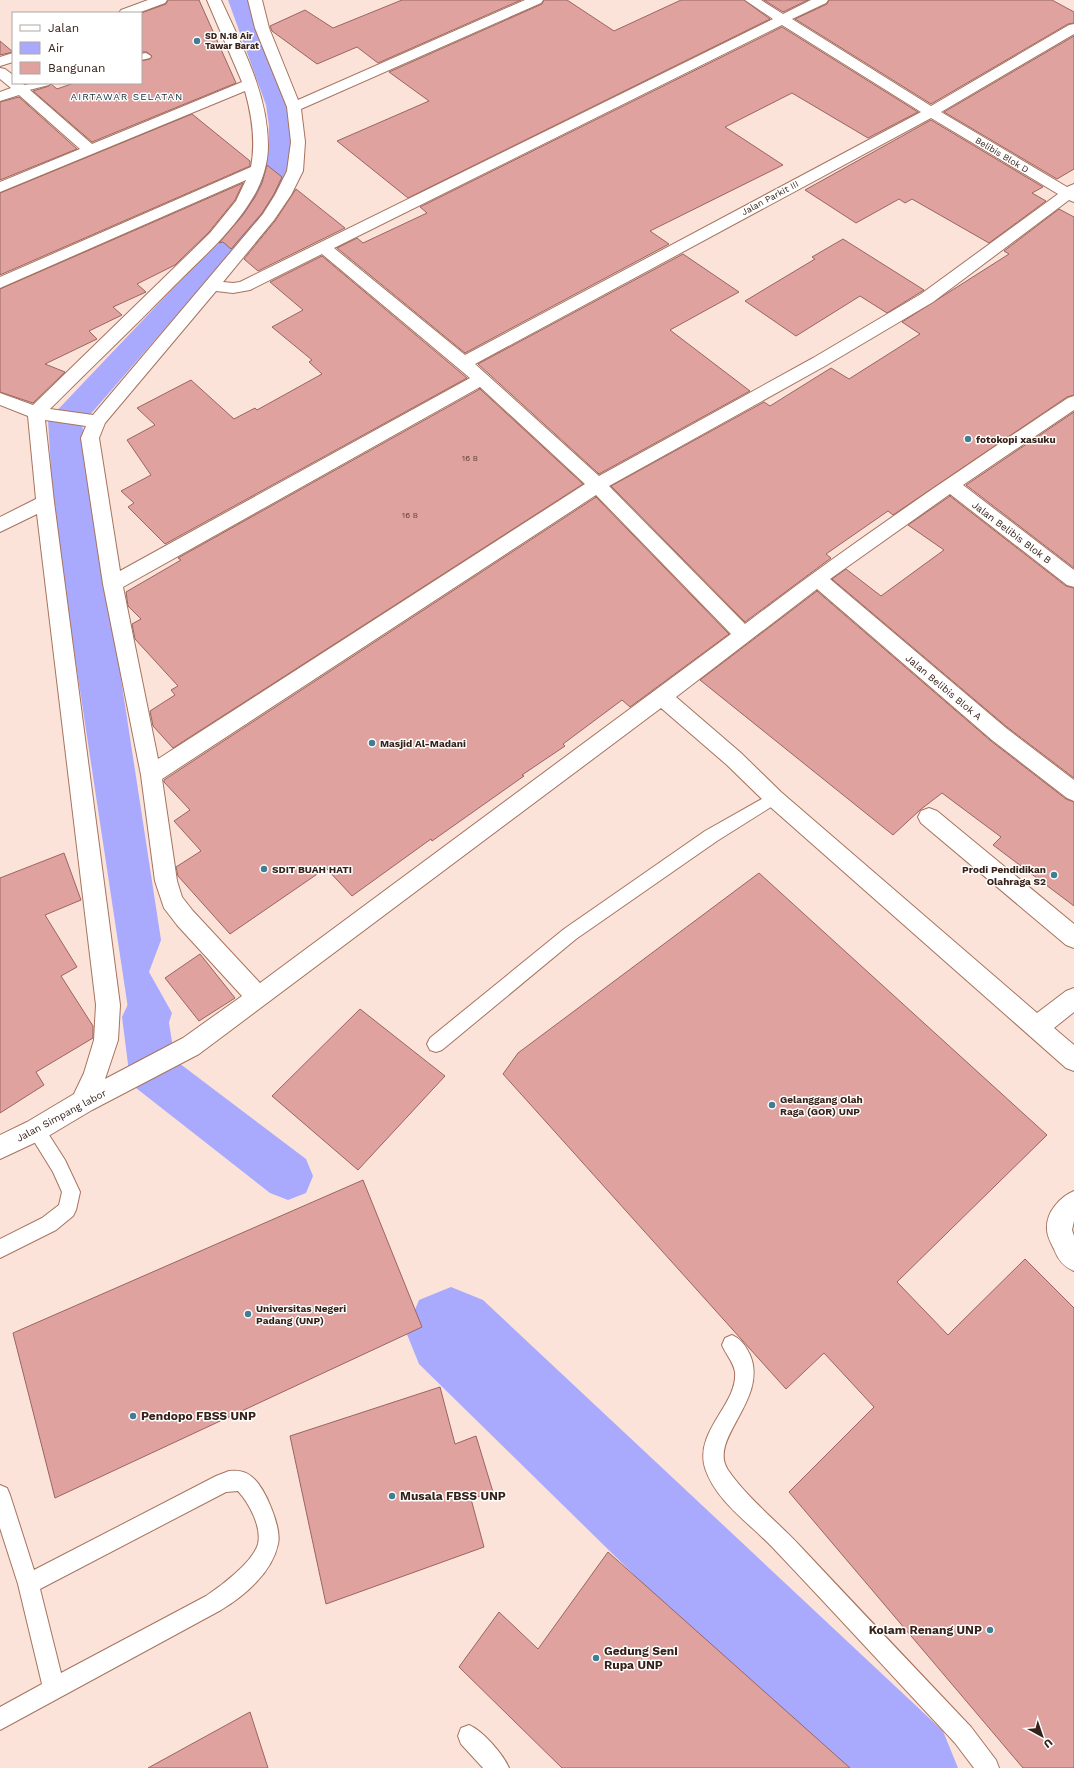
<svg xmlns="http://www.w3.org/2000/svg" width="1074" height="1768" font-family="'Work Sans',sans-serif">
<style>
.water{fill:#a9aafd}
.lines{fill:none;stroke-linecap:round;stroke-linejoin:round}
.canal{fill:#a9aafd;fill-rule:evenodd}
.river{fill:#a9aafd;fill-rule:evenodd}
.building{fill:#dfa29e;stroke:#9c6461}
.lane-casing{stroke:#a7735d;stroke-width:2}
.street-casing{stroke:#a7735d;stroke-width:2}
.lane{fill:#fff;fill-rule:evenodd}
.street{fill:#fff;fill-rule:evenodd}
.poi-dot{fill:#3f7e93;stroke:#fff;stroke-width:1.5}
.labels{text-anchor:middle;stroke-width:3;stroke-linejoin:round;paint-order:stroke}
.number-label{font-size:8px;fill:#61423a}
.far-poi-label{font-size:9px;font-weight:bold;fill:#372219;stroke:#fff;text-anchor:start}
.far-street-label{font-size:9px;fill:#372219;stroke:#fff}
.far-quarter-label{font-size:10px;letter-spacing:1px;fill:#0f2d38;stroke:#fff}
.poi-label{font-size:10px;font-weight:bold;fill:#372219;stroke:#fff;text-anchor:start}
.street-label{font-size:10px;fill:#372219;stroke:#fff}
.near-poi-label{font-size:12px;font-weight:bold;fill:#372219;stroke:#fff;text-anchor:start}
</style>
<rect width="100%" height="100%" fill="#fbe3d9"/>
<path class="water" d="M228,0H248L289,115L291,137L290,164L281,189L259,220L82,424L161,940L149,972L172,1013L153,1072L139,1081L54,518L48,420L218,241L263,175L268,152L269,126L266,105Z"/>
<g class="lines">
<path class="canal" d="M145,996L161,1002L168,1017L175,1060L306,1159L313,1176L306,1193L288,1200L270,1193L136,1088L129,1072L122,1017L129,1002Z"/>
<path class="river" d="M451,1287L483,1300L943,1731L958,1768H831L419,1364L406,1332L419,1300Z"/>
</g>
<path class="building" d="M168,0H199L236,83L92,142L33,91L49,86L51,84L57,89L74,83H141V61L150,59L152,56L147,52H141V13L166,4Z
M402,0H521L378,63L357,47L317,64L272,31L270,26L305,10L333,28Z
M544,0H567L614,31L681,0H744L770,19L408,198L337,141L429,101L389,72L542,4Z
M764,0H808L783,12Z
M829,0H1052L1074,12V23L1068,24L931,104L795,19L827,4Z
M782,27L918,112L868,138L792,93L725,127L783,165L650,231L669,244L465,353L337,248L357,238L363,243L427,213L420,207Z
M1074,36V169L1057,179L944,112Z
M0,41L13,52L0,55Z
M19,97L77,149L0,180V102Z
M192,114L250,161V166L0,275V193Z
M931,120L1043,187L1032,193L1046,201L989,243L912,199L905,203L899,199L856,223L805,190Z
M267,165L282,177L274,194L262,213L231,249L223,242L219,243L243,215L255,197L262,183Z
M243,183L235,200L209,232L175,265L137,284L146,292L113,307L122,315L89,331L97,339L45,364L65,372L33,403L0,392V289Z
M296,189L345,228L258,271L244,259L275,221Z
M1059,209L1074,217V395L1067,397L893,515L888,511L826,554L831,558L745,622L611,486L764,402L770,406L831,368L849,379L920,334L902,322L1009,254L1004,251Z
M843,239L924,290L887,313L860,296L796,336L745,301L815,259L812,257Z
M683,254L739,292L670,330L750,391L599,474L478,364Z
M322,256L467,378L165,544L128,507L134,503L121,491L151,475L127,440L155,425L137,408L191,380L234,419L255,408L257,410L322,374L309,362L312,360L272,327L303,310L270,282Z
M480,389L583,484L173,748L153,726L150,711L175,695L171,690L178,686L135,639L132,624L141,619L128,606L126,592L181,560L178,558Z
M1074,412V568L966,485Z
M950,496L1066,586L1074,588V778L1007,727L832,579L846,569L881,596L944,550L908,525Z
M596,497L729,634L630,707L622,700L563,744L565,746L522,775L524,776L432,841L431,839L352,896L326,868L230,934L178,876L176,867L201,851L174,821L190,810L164,782V780Z
M817,591L991,741L1066,799L1074,802V906L993,845L1001,837L942,793L920,810L893,835L700,680Z
M64,853L81,900L45,915L77,967L61,976L93,1026V1038L36,1072L44,1085L0,1113V878Z
M759,873L1047,1135L897,1282L948,1335L1025,1259L1074,1308V1768H1023L789,1492L874,1407L824,1353L786,1389L503,1074L518,1053Z
M200,954L235,998L199,1021L165,978Z
M360,1009L445,1076L358,1170L272,1096Z
M363,1180L422,1327L55,1498L13,1333Z
M440,1387L455,1444L476,1436L493,1492L471,1499L484,1547L326,1604L290,1436Z
M608,1552L850,1768H562L459,1667L499,1612L538,1649Z
M250,1712L268,1768H148Z"/>
<g class="lines">
<g class="lane-casing">
<path id="lane" d="M146,53L151,56L150,58L141,60V54Z
M33,83H50L49,85L21,92L16,89L17,87Z
M774,792L779,794L782,798L779,802L717,841L576,939L442,1050L436,1052L430,1050L427,1044L430,1038L564,929L705,831Z
M36,1122L42,1124L65,1160L80,1192L76,1210L73,1216L56,1230L0,1258V1239L42,1218L59,1205L62,1192L53,1172L27,1130L30,1124Z
M732,1335C741,1339 746,1346 750,1355C769,1400 707,1439 728,1470C748,1499 777,1521 801,1547C857,1607 914,1667 971,1727L996,1760L999,1768H974L955,1743C895,1679 836,1614 775,1550C752,1525 716,1502 705,1468C694,1431 738,1404 735,1372C733,1361 726,1355 722,1345L725,1338Z
M229,1471C237,1470 246,1471 252,1477C265,1487 282,1528 278,1544C272,1573 244,1596 221,1610L0,1730V1707L42,1684L18,1584L0,1528V1485L7,1488L10,1495L34,1570L216,1476ZM238,1491C249,1503 262,1527 258,1544C253,1562 221,1586 206,1596L61,1673L40,1589L226,1492Z
M469,1725C483,1731 503,1754 509,1768H483L461,1744L458,1736L461,1728Z"/>
</g>
<g class="street-casing">
<path id="street" d="M148,0H167L165,3L138,13H119L121,10Z
M207,0H221C242,46 268,94 268,146C268,165 261,186 250,202C230,234 201,259 175,285C134,327 92,367 50,409L93,415L263,214L275,195L287,171L291,142L287,107L255,28L248,0H262L269,28L298,100L525,0H543L541,3L301,109L305,142L303,171L291,195L274,220L223,282L233,283L240,282L773,19L745,0H761L783,14L811,0H828L826,3L792,19L931,106L1069,25L1074,24V34L941,112L1067,187L1074,184V202L1069,200L933,302L825,366L609,486L745,624C850,544 958,471 1068,398L1074,396V410L963,485L1074,570V587L1067,585L950,494L830,579L1006,728L1074,780V801L1067,798L992,740L817,589L676,697L741,753L781,792L1037,1013L1066,991L1074,988V1012L1054,1028L1074,1045V1071L1066,1068L767,804L727,765L661,708L199,1054L92,1110L45,1138L0,1159V1135L27,1122L74,1094L84,1073L94,1040L96,1005L37,514L0,532V517L36,499L28,416L0,405V393L33,405L210,233L236,201L246,180L0,288V277L251,167C256,141 252,116 245,91L0,192V182L80,149L19,95L0,101V92L11,88L0,79V68L5,69L13,75V83H22L92,144L242,82ZM782,25L921,112L465,355L334,248ZM931,118L1058,194L921,294L813,358L599,476L475,364ZM322,254L470,378L120,571L99,438L105,423L216,291L233,293L250,290ZM480,387L585,484L158,759L123,587ZM45,420L86,426L81,438L103,584L141,775L155,881L164,908L177,925L242,996L183,1038L105,1079L118,1040L120,1005L54,502ZM596,495L731,634L260,983L193,911L182,897L177,881L162,779Z
M13,53V62L0,66V57Z
M929,808L937,811L1074,924V948L1066,945L921,823L918,817L921,811Z
M1074,1191V1221L1072,1230L1074,1236V1271C1064,1267 1058,1260 1054,1249C1051,1243 1047,1236 1047,1229C1046,1212 1060,1197 1074,1191Z"/>
</g>
<use href="#lane" class="lane"/>
<use href="#street" class="street"/>
</g>
<g class="poi-dot">
<circle cx="197" cy="41" r="4"/>
<circle cx="968" cy="439" r="4"/>
<circle cx="372" cy="743" r="4"/>
<circle cx="264" cy="869" r="4"/>
<circle cx="1054" cy="875" r="4"/>
<circle cx="772" cy="1105" r="4"/>
<circle cx="248" cy="1314" r="4"/>
<circle cx="133" cy="1416" r="4"/>
<circle cx="392" cy="1496" r="4"/>
<circle cx="990" cy="1630" r="4"/>
<circle cx="596" cy="1658" r="4"/>
</g>
<g class="labels">
<g class="number-label">
<text x="470" y="461">16 B</text>
<text x="410" y="518">16 B</text>
</g>
<g class="far-poi-label">
<text x="205" y="39">SD N.18 Air<tspan x="205" dy="10">Tawar Barat</tspan></text>
</g>
<g class="far-street-label">
<text transform="translate(1002 155) rotate(31)" y="3">Belibis Blok D</text>
<text transform="translate(770 198) rotate(-28)" y="3">Jalan Parkit III</text>
</g>
<g class="far-quarter-label">
<text x="127" y="100">AIRTAWAR SELATAN</text>
</g>
<g class="poi-label">
<text x="976" y="443">fotokopi xasuku</text>
<text x="380" y="747">Masjid Al-Madani</text>
<text x="272" y="873">SDIT BUAH HATI</text>
<text x="1046" y="873" text-anchor="end">Prodi Pendidikan<tspan x="1046" dy="12">Olahraga S2</tspan></text>
<text x="780" y="1103">Gelanggang Olah<tspan x="780" dy="12">Raga (GOR) UNP</tspan></text>
<text x="256" y="1312">Universitas Negeri<tspan x="256" dy="12">Padang (UNP)</tspan></text>
</g>
<g class="street-label">
<text transform="translate(1012 532) rotate(37)" y="4">Jalan Belibis Blok B</text>
<text transform="translate(944 687) rotate(40)" y="4">Jalan Belibis Blok A</text>
<text transform="translate(61 1115) rotate(-28)" y="4">Jalan Simpang labor</text>
</g>
<g class="near-poi-label">
<text x="141" y="1420">Pendopo FBSS UNP</text>
<text x="400" y="1500">Musala FBSS UNP</text>
<text x="982" y="1634" text-anchor="end">Kolam Renang UNP</text>
<text x="604" y="1655">Gedung Seni<tspan x="604" dy="14">Rupa UNP</tspan></text>
</g>
</g>
<rect x="12" y="12" width="130" height="72" fill="#ffffff" stroke="#afa7a3"/>
<rect x="20" y="25" width="20" height="6" fill="#ffffff" stroke="#afa7a3"/>
<text x="48" y="32" font-size="12" fill="#372219">Jalan</text>
<rect x="20" y="42" width="20" height="12" fill="#a9aafd" stroke="#afa7a3"/>
<text x="48" y="52" font-size="12" fill="#372219">Air</text>
<rect x="20" y="62" width="20" height="12" fill="#dfa29e" stroke="#afa7a3"/>
<text x="48" y="72" font-size="12" fill="#372219">Bangunan</text>
<g transform="translate(1042 1736) rotate(140)" stroke="#ffffff" stroke-width="3" paint-order="stroke">
<path d="M0-3L7 15L0 10L-7 15Z" fill="#372219"/>
<text y="-6" font-size="11" font-weight="bold" text-anchor="middle" fill="#372219">U</text>
</g>
</svg>
